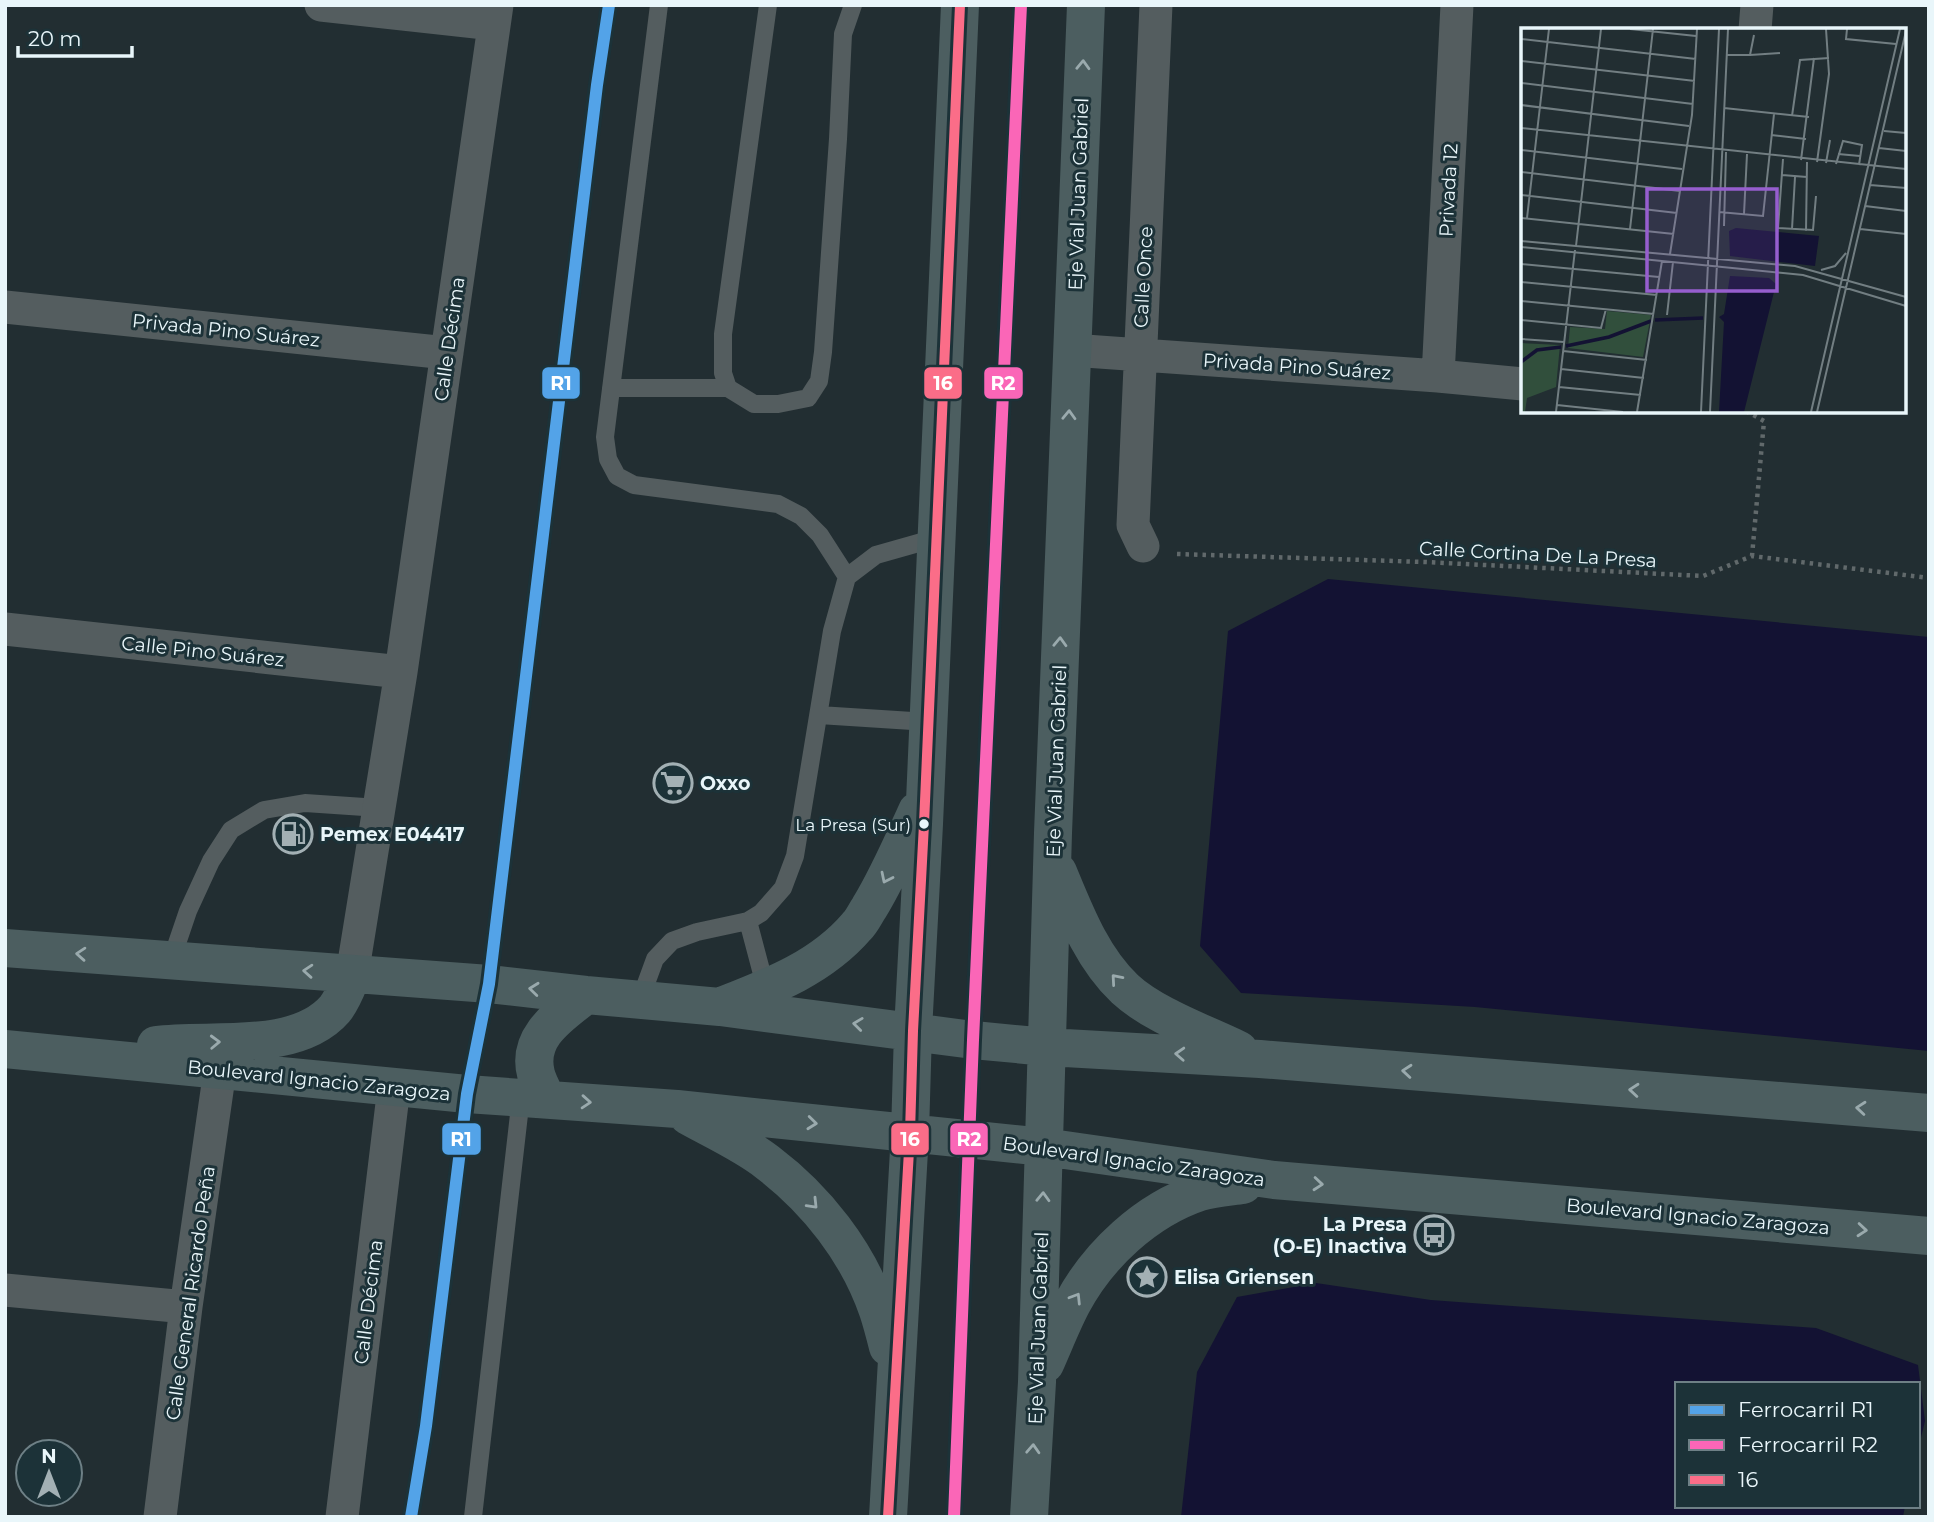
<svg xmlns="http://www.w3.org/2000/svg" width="1934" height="1522" font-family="Montserrat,sans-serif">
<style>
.water{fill:#131233}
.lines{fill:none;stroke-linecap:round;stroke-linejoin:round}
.path{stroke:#61696b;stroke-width:4.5;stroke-dasharray:3.5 5;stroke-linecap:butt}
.service{stroke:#545d5f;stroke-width:18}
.minor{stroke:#545d5f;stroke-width:33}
.primary{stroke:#4c5e60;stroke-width:38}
.bus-1-casing{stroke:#1c3238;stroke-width:16}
.bus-1{stroke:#fb6d88;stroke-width:10}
.rail-1-casing{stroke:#1c3238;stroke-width:18}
.rail-2-casing{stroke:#1c3238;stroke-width:18}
.rail-1{stroke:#53a3e8;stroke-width:12}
.rail-2{stroke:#fa66b7;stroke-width:12}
.oneway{stroke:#9aaaad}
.bus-dot{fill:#e9f6fa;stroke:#1c3238;stroke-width:2.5}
.labels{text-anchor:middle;stroke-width:6;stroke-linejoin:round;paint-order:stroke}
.bus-label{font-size:17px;fill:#e9f6fa;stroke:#1c3238;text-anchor:end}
.street-label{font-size:19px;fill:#e9f6fa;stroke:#1c3238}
.poi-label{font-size:19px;font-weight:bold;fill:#e9f6fa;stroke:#1c3238;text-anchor:start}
.inset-river{fill:none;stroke:#131233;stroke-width:3.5}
.inset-road{fill:none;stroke:#727e82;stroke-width:2}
.view{fill:#965ece;fill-opacity:0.15;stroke:#965ece;stroke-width:3.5}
.inset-edge{fill:none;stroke:#e9f6fa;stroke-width:3.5}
.line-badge{stroke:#1c3238;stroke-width:2.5}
.badge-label{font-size:19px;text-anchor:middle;font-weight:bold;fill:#fff}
</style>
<rect width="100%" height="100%" fill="#222e32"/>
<path class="water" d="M1328,579L1929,637V1051L1475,1007L1241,993L1200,946L1228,631Z
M1316,1283L1431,1300L1816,1328L1918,1365L1925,1421L1918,1450V1384H1677V1506H1905L1903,1517H1181L1197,1372L1237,1297Z"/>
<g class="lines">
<path class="path" d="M1746,411L1764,421L1752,556
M1177,554L1425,562L1703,576L1752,556L1929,578"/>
<path class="service" d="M659,5L605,437L608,459L617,476L634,485L778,504L801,516L820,535L847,577
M768,5L723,334V373L728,388L754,404H778L808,398L819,381L823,352L838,139L843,34L853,5
M611,388H728
M819,715L928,722
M748,921L766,989
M171,961L188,911L211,861L231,830L264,810L305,803L379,808
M640,1000L655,959L672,941L697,932L748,921L761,913L783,888L795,856L832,631L847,577L876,555L936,538
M473,1517L521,1097"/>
<path class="minor" d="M321,5L494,24
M1755,30L1757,5
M5,307L447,353
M1071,350L1438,376L1523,384
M1438,376L1457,5
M1143,546L1133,525L1156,5
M5,629L401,672
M352,975L401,672L497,5
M5,1290L186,1307
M160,1517L186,1307L220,1070
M342,1517L394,1087"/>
<path class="primary" d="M1058,872C1075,913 1092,958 1125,989C1153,1015 1204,1033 1239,1050
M5,948L489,984L586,995L720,1007L973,1040L1047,1047L1260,1059L1929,1113
M724,1005C773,986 822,967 857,926C862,921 865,914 869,908C888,877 902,844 917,811
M156,1045C210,1038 296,1054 335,1009C343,999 347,987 352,975
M5,1049L467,1094L677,1109L1044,1147L1274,1180L1929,1236
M547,1099C543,1091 538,1082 536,1074C526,1036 561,1015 586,995
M688,1116C713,1130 744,1144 767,1162C816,1199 858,1252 878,1311C882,1323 885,1335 888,1347
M1045,1364C1054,1344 1062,1323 1072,1304C1098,1255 1146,1210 1200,1192C1214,1188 1229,1187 1243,1185
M888,1517L910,1133L913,1031L924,824L960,5
M1029,1517L1037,1382L1053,833L1086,5"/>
<g class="bus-1-casing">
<path id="bus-1" d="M888,1517L910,1133L913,1031L924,824L960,5"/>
</g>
<use href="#bus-1" class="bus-1"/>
<g class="rail-1-casing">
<path id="rail-1" d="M411,1517L426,1426L467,1094L489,984L597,85L609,5"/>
</g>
<g class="rail-2-casing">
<path id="rail-2" d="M954,1517L973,1040L1021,5"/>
</g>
<use href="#rail-1" class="rail-1"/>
<use href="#rail-2" class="rail-2"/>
</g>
<defs><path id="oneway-chevron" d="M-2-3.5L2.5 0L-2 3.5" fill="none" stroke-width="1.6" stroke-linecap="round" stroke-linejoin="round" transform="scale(1.75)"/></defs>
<g class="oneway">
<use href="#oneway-chevron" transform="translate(1083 65) rotate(-88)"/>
<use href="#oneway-chevron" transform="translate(1069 415) rotate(-88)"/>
<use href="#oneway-chevron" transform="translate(1060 642) rotate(-88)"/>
<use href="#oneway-chevron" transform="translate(886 878) rotate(116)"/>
<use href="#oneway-chevron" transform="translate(81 954) rotate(-176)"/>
<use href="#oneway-chevron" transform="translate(308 971) rotate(-176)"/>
<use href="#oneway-chevron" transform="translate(1116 979) rotate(-131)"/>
<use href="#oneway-chevron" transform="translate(534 989) rotate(-174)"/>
<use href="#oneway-chevron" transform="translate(858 1024) rotate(-173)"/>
<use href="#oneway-chevron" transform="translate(215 1042) rotate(-2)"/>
<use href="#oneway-chevron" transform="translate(1180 1054) rotate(-177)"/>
<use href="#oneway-chevron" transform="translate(1407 1071) rotate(-175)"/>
<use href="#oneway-chevron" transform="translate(1634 1090) rotate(-175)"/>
<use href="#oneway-chevron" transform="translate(586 1102) rotate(4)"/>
<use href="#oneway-chevron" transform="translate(1861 1108) rotate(-175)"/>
<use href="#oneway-chevron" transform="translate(812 1123) rotate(6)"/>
<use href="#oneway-chevron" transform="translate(1318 1184) rotate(5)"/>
<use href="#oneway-chevron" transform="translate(1043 1197) rotate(-88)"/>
<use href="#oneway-chevron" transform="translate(813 1204) rotate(46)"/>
<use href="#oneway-chevron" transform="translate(1862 1230) rotate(5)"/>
<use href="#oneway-chevron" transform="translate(1076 1298) rotate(-58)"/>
<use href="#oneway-chevron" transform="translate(1033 1449) rotate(-87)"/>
</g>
<defs>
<g id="supermarket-ring" transform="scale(2.0125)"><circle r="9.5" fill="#1c3238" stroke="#a3b0b4" stroke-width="1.5"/><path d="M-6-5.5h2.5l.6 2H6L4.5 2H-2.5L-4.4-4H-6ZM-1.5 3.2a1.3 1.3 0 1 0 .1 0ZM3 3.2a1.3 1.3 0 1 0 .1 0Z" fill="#a3b0b4"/></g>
<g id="fuel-ring" transform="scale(2.0125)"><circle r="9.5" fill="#1c3238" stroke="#a3b0b4" stroke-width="1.5"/><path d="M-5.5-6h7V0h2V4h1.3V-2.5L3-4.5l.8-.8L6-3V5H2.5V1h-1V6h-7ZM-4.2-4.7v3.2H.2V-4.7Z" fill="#a3b0b4"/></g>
<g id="bus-ring" transform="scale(2.0125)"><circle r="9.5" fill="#1c3238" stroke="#a3b0b4" stroke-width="1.5"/><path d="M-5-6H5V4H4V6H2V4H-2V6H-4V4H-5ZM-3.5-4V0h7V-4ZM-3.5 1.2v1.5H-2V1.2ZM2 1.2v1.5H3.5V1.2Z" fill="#a3b0b4"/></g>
<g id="sight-ring" transform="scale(2.0125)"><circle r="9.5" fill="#1c3238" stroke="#a3b0b4" stroke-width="1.5"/><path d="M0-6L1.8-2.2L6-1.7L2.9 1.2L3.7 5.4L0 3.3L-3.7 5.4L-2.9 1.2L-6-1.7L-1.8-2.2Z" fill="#a3b0b4"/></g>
</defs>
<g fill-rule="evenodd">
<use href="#supermarket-ring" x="673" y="783"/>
<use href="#fuel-ring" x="293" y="834"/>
<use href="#bus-ring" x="1434" y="1235"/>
<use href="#sight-ring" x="1147" y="1277"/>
</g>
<circle class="bus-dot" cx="924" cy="824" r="6"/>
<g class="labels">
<g class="bus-label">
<text x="911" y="831">La Presa (Sur)</text>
</g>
<g class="street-label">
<text transform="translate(1448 190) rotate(-87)" y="7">Privada 12</text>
<text transform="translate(1078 194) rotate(-88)" y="7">Eje Vial Juan Gabriel</text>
<text transform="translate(1143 277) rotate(-87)" y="7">Calle Once</text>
<text transform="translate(226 330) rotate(6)" y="7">Privada Pino Suárez</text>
<text transform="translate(449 339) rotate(-82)" y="7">Calle Décima</text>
<text transform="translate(1297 366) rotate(4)" y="7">Privada Pino Suárez</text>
<text transform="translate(1538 554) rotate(3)" y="7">Calle Cortina De La Presa</text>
<text transform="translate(203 651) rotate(6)" y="7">Calle Pino Suárez</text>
<text transform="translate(1056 761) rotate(-88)" y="7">Eje Vial Juan Gabriel</text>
<text transform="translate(319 1080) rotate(6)" y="7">Boulevard Ignacio Zaragoza</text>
<text transform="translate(1134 1161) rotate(8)" y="7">Boulevard Ignacio Zaragoza</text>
<text transform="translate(1698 1216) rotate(5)" y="7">Boulevard Ignacio Zaragoza</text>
<text transform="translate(190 1293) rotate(-82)" y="7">Calle General Ricardo Peña</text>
<text transform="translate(368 1302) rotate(-83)" y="7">Calle Décima</text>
<text transform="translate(1038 1328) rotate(-88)" y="7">Eje Vial Juan Gabriel</text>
</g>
<g class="poi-label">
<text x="700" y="790">Oxxo</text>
<text x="320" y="841">Pemex E04417</text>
<text x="1407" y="1231" text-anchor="end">La Presa<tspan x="1407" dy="22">(O-E) Inactiva</tspan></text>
<text x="1174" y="1284">Elisa Griensen</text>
</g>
</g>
<g transform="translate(1521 28)">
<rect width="385" height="385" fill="#222e32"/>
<path d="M86,283L130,287L122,329L47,320L49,299L84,301ZM0,315L39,317L35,359L6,370L4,384H0Z" fill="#314f3c"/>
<path d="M215,200L298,208L294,238L209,228L208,203ZM209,248L248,250L255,256L223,384H198L203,294L198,289L203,286Z" fill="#131233"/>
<path class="inset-river" d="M134,292L182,290M45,318L88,309L130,293M0,334L16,322L40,319"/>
<path class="inset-road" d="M109,1L175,8M326,1L325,11L375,16M0,11L175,31M206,27H229L233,7M229,27L259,25M0,33L174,53M0,55L172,76M0,77L168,98M203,80L288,89M271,88L279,32L308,30M0,100L385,141M363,103L385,105M250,107L285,111M358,120L385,123M0,122L161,141M317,126L339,128M262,131L257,200L292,202L295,168M280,132L293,30M296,134L308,46L305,1M305,135L309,112M315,136L322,113L341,117L338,137M0,144L159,163M261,147L286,149M349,157L385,160M0,167L156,185M344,178L385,183M198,184L242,188L253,86M223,186L226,126M0,190L153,206M6,190L28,1M203,198L205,124M109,201L132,1M271,201L274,149M339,201L385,206M285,203L286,134M0,213L274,238L385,269M55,218L80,1M0,219L282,247L385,278M149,226L171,87L176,1M0,236L138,249M300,242L314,238L325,225M0,254L136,267M0,273L133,286M146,287L152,234M0,292L80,300L85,281M0,311L43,314M42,323L126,332M40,341L123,350M38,359L120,367M36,377L102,384M35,384L54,222M116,384L141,233M180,384L198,1M189,384L207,1M290,384L379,1M296,384L385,3"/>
<path class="view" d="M126,161H256V263H126Z"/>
<rect width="385" height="385" class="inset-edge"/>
</g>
<g class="line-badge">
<rect x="983" y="366" width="41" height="34" rx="7" fill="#fa66b7"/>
<rect x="923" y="366" width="40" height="34" rx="7" fill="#fb6d88"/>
<rect x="541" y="366" width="40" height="34" rx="7" fill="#53a3e8"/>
<rect x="949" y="1122" width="40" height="34" rx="7" fill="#fa66b7"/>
<rect x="441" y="1122" width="41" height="34" rx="7" fill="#53a3e8"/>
<rect x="890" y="1122" width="40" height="34" rx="7" fill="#fb6d88"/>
</g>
<g class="badge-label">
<text x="1003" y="390">R2</text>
<text x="943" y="390">16</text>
<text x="561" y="390">R1</text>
<text x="969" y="1146">R2</text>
<text x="461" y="1146">R1</text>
<text x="910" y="1146">16</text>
</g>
<rect width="1934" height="1522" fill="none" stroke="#e9f6fa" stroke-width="14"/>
<rect x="1675" y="1382" width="245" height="126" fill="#1c3238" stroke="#6e8086" stroke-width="2"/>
<rect x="1689" y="1405" width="35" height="10" fill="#53a3e8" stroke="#6e8086" stroke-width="2"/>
<text x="1738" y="1417" font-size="21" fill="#e9f6fa">Ferrocarril R1</text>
<rect x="1689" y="1440" width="35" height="10" fill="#fa66b7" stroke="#6e8086" stroke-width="2"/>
<text x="1738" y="1452" font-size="21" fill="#e9f6fa">Ferrocarril R2</text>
<rect x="1689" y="1475" width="35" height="10" fill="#fb6d88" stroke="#6e8086" stroke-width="2"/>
<text x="1738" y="1487" font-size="21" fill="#e9f6fa">16</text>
<g transform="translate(49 1473)"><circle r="33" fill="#1c3238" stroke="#6e8086" stroke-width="2"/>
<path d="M0-5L12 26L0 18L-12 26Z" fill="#a3b0b4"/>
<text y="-10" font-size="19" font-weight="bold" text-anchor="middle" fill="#e9f6fa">N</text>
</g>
<path d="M18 46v10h114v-10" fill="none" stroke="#e9f6fa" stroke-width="3.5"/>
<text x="28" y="46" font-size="21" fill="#e9f6fa" stroke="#1c3238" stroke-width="5" paint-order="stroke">20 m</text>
</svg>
